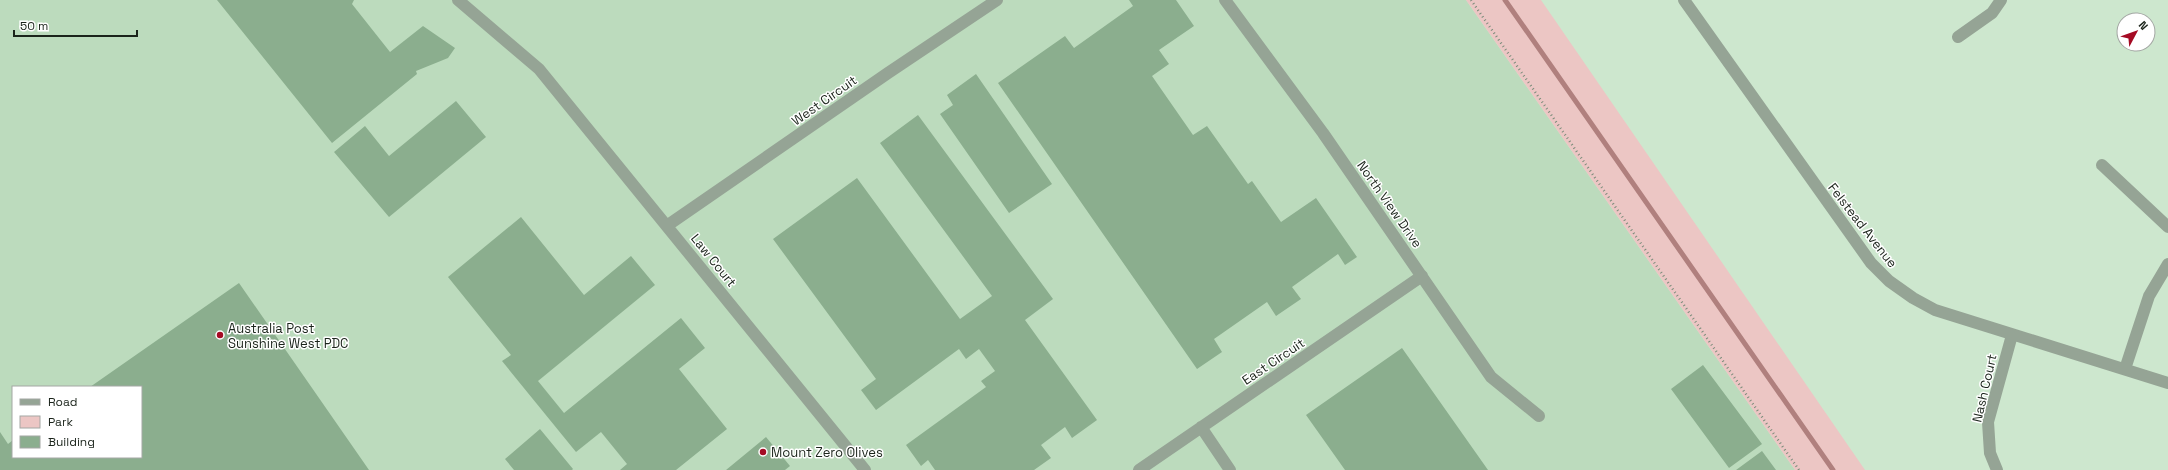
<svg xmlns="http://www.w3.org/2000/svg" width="2168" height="470" font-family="'Space Grotesk',sans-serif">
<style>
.built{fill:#bcdbbd;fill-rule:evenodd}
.green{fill:#ecc6c4}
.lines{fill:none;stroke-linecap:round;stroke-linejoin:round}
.stream{stroke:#b0807e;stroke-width:5}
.building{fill:#8bae8e}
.path{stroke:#7b8d7b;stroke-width:2.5;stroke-dasharray:1 3;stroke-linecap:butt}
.minor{stroke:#95a495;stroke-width:12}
.poi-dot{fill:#a50b24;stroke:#fff;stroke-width:1.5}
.labels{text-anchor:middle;stroke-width:3;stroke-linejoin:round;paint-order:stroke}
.street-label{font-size:13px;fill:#1b241b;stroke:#fff}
.poi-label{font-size:13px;fill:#1b241b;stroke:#fff;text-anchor:start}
</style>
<rect width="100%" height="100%" fill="#cde7ce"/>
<path class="built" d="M0,0H1466L1795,470H0ZM13,387H141V457H13Z"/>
<path class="green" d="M1466,0H1541L1865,470H1795Z"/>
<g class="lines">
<path class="stream" d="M1505,0L1833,470"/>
</g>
<path class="building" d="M217,0H354L352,4L390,52L423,26L455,48L448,58L416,71L417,74L332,143Z
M1129,0H1176L1194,26L1159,50L1169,64L1152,76L1193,135L1207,126L1248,184L1252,181L1281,222L1316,198L1357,257L1345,265L1338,254L1292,287L1301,299L1276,316L1267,302L1214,339L1222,352L1197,369L998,83L1065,36L1074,48L1133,6Z
M976,74L1052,184L1009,213L940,114L953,105L947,95Z
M456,101L486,137L389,217L334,152L365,126L389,156Z
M918,115L1053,299L1025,320L1097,420L1072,438L1065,427L1041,445L1051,458L1034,470H935L928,460L921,466L906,445L986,387L981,381L995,371L979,349L966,359L959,349L876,410L861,390L876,379L773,239L857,178L960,319L992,296L880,143Z
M521,217L584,295L631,256L655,285L538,381L564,413L681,318L705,348L679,369L727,429L676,470H620L627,464L601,432L576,452L502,361L511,355L448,277Z
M239,283L369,470H0V432L8,444L13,440V457H141V387H90Z
M1402,348L1488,470H1345L1306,415Z
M1703,365L1762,444L1729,468L1671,389Z
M540,429L573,469L572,470H514L505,459Z
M766,437L790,466L785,470H726Z
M1762,451L1776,470H1736Z"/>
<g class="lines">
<path class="path" d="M1471,0L1799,470"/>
<path class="minor" d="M458,0L539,69L865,470
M1225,0L1323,133L1491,377L1539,416
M1684,0L1871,263L1889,281L1913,298L1935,310L2168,383
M1958,37L1992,13L2001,0
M2102,165L2168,227
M668,225L888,73L997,0
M2125,369L2149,296L2168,264
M1201,427L1230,470
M1139,470L1422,276
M1997,470L1990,453L1988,422L2012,335"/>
</g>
<g class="poi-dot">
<circle cx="220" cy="335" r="4"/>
<circle cx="763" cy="452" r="4"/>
</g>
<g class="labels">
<g class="street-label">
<text transform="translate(824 100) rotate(-35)" y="5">West Circuit</text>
<text transform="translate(1390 204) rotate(55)" y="5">North View Drive</text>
<text transform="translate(1863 225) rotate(52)" y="5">Felstead Avenue</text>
<text transform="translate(714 260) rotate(51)" y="5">Law Court</text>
<text transform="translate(1273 361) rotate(-34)" y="5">East Circuit</text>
<text transform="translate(1984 388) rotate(-77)" y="5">Nash Court</text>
</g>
<g class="poi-label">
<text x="228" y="333">Australia Post<tspan x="228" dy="15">Sunshine West PDC</tspan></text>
<text x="771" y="457">Mount Zero Olives</text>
</g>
</g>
<rect x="12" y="386" width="130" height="72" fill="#ffffff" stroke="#a4a7a4"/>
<rect x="20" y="399" width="20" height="6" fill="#95a495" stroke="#a4a7a4"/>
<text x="48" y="406" font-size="12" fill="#1b241b">Road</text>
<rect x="20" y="416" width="20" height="12" fill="#ecc6c4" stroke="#a4a7a4"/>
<text x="48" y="426" font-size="12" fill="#1b241b">Park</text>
<rect x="20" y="436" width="20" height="12" fill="#8bae8e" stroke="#a4a7a4"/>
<text x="48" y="446" font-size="12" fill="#1b241b">Building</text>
<g transform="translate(2136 32) rotate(49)"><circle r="19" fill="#ffffff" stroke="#a4a7a4"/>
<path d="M0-3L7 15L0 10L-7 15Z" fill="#a50b24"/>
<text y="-6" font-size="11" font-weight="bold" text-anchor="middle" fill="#1b241b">N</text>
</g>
<path d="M14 30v6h123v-6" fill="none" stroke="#1b241b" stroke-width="2"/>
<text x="20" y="30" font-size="12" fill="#1b241b" stroke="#ffffff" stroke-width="3" paint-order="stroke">50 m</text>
</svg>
